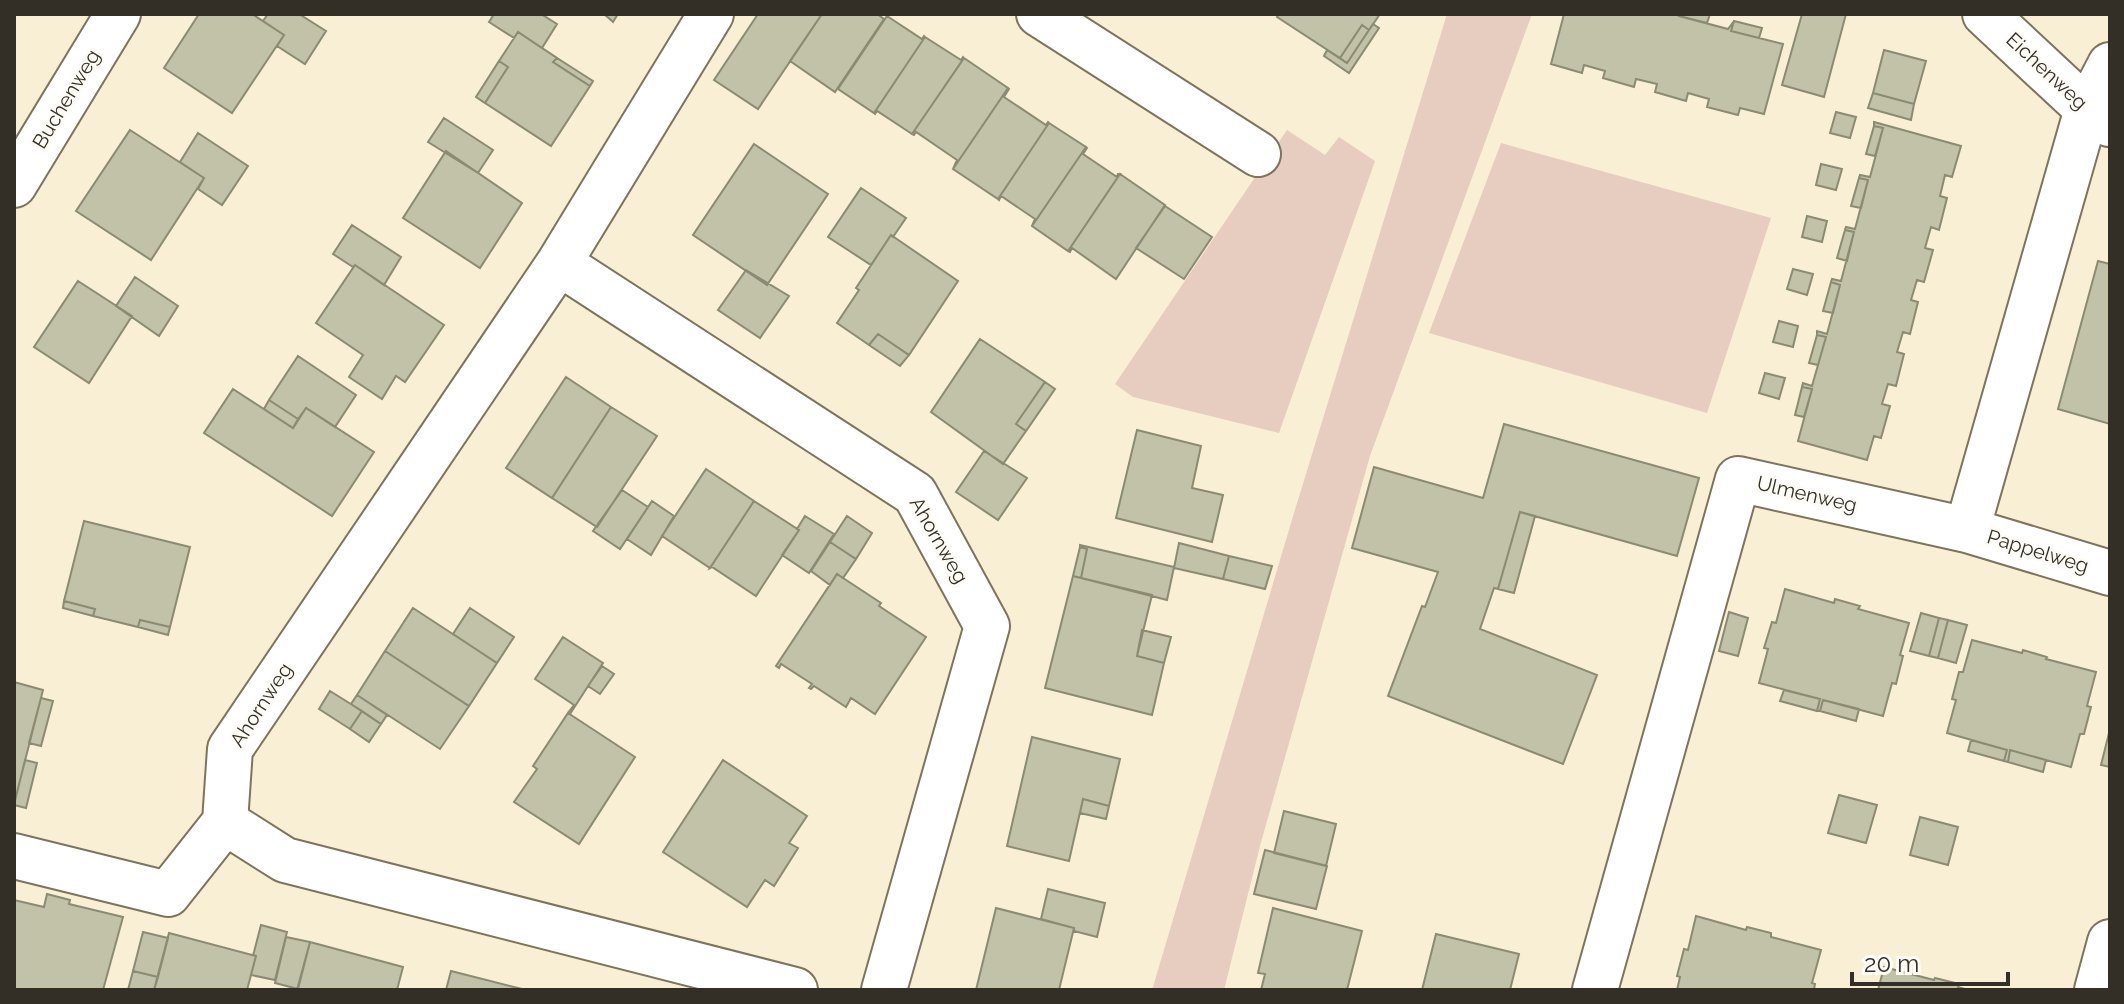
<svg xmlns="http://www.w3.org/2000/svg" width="2124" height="1004" font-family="Raleway,sans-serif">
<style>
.green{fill:#e6cdbf}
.building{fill:#c1c2a8;stroke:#8a8b72;stroke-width:2}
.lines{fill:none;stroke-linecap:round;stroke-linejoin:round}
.minor-casing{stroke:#7d745d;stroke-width:48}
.minor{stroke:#fff;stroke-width:44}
.labels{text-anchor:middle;stroke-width:6;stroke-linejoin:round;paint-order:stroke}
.street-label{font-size:20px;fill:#332f26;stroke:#fefcf7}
</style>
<rect width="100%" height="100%" fill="#f9efd5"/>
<path class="green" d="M1447,14H1532L1370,456L1260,846L1224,990H1152L1294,513Z
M1287,130L1325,155L1339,137L1375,161L1279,433L1133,397L1115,384Z
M1501,143L1771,218L1707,413L1429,333Z"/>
<path class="building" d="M199,14H252L284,35L232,113L164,68Z
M268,14H299L326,31L305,64L277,46L284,35L263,21Z
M494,14H541L557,24L542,48L518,32L514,38L489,22Z
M604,14H618L613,22Z
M758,14H822L758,109L714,80Z
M822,14H877L884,19L835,92L790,61Z
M1279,14H1380L1369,30L1362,25L1340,58L1277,17Z
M1564,14H1680L1679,16L1728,29L1734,21L1731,31L1783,44L1764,114L1740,108L1738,115L1707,107L1709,99L1688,93L1686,101L1655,92L1657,84L1636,79L1634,87L1603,78L1605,71L1584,65L1582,73L1551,64Z
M1680,14H1710L1707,23L1679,16Z
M1802,14H1846L1824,97L1782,85Z
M887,16L922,39L924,36L925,37L874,113L838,89Z
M1734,21L1762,28L1759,38L1731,31Z
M1373,24L1379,28L1349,73L1324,56L1327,50L1347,63Z
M1362,25L1369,30L1347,63L1340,58Z
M518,32L557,58L553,62L590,86L551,146L485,103L508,67L499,61Z
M925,37L961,60L963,57L964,58L912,134L877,111L875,114L874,113Z
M1884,50L1926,61L1914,104L1873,93Z
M557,58L593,81L590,86L553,62Z
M964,58L1008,88L953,169L957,160L916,132L914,135L912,134Z
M499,61L508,67L485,103L476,97Z
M1008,88L1009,89L1004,97L1046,125L1048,122L1049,123L998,199L953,169Z
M1873,93L1914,104L1911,120L1868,108Z
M1836,112L1856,117L1850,138L1830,133Z
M444,118L493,150L478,173L428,142Z
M1874,122L1961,146L1952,177L1945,175L1940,196L1947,198L1939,230L1931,227L1925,248L1933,250L1924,282L1917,280L1911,300L1918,302L1910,334L1903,332L1897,352L1904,354L1896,386L1888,384L1882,404L1890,406L1881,438L1874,436L1867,460L1798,441L1812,389L1802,387L1803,383L1812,386L1826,337L1817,335V331L1827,334L1840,285L1831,282L1832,279L1841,281L1854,232L1845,230L1846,227L1855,229L1868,180L1859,178L1860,175L1870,177L1883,128L1874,126Z
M1049,123L1086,147L1032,226L1035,219L1001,196L999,200L998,199Z
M1874,126L1883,128L1875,156L1866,154Z
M130,130L204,178L151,260L76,211Z
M198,133L248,166L222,205L198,189L204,178L180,162Z
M754,144L828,194L767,285L693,235Z
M1086,147L1087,148L1083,154L1117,177L1118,174H1120L1068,251L1032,226Z
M446,151L522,203L480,268L403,218Z
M1821,164L1842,169L1836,190L1816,185Z
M1120,174L1165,205L1116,279L1072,248L1070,252L1068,251Z
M1859,178L1868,180L1861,208L1851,206Z
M861,188L906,218L893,237L891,235L871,265L828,237Z
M1165,206L1212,237L1184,279L1136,248Z
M1807,216L1827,221L1822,242L1802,237Z
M352,225L401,257L384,285L355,265L353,267L333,254Z
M1845,230L1854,232L1847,261L1837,258Z
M891,235L958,281L909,355L878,334L869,345L837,323L859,290L856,288Z
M2098,261L2110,264V424L2058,409Z
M355,265L444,325L405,382L396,376L382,399L349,377L363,355L316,323Z
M1793,269L1813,274L1807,295L1787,289Z
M746,270L789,296L760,338L718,310Z
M135,277L178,306L159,336L116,306Z
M78,281L132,316L89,383L34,347Z
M1831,282L1840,285L1833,313L1823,311Z
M1779,321L1798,326L1793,347L1773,342Z
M878,334L909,355L900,366L869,345Z
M1817,335L1826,337L1818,365L1809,363Z
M980,339L1045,382L1016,424L1026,431L1003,464L931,412Z
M298,356L356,395L335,427L306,408L298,419L269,400Z
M1765,373L1785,378L1779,399L1759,393Z
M566,377L611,407L552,498L506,468Z
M1045,382L1055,389L1026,431L1016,424Z
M1802,387L1812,389L1804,417L1795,415Z
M233,389L293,428L306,408L374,452L332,516L204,433Z
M269,400L298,419L293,428L264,409Z
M611,407L657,436L597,527L552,498Z
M1504,424L1699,478L1677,556L1520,512L1498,589L1494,588L1480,629L1597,675L1563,764L1388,696L1422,606L1425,607L1438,572L1352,548L1374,467L1483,498Z
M1137,430L1201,446L1192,488L1223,495L1212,542L1116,518Z
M984,451L1027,478L998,520L956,492Z
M706,469L754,501L710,568L662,536Z
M622,490L648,507L620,549L593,531Z
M652,501L674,516L651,555L627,539Z
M754,501L799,530L756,596L712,567L710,568Z
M1520,512L1535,516L1514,593L1498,589Z
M805,516L834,534L809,573L782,555L799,530L797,529Z
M847,516L872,533L856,559L830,542Z
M84,521L190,547L170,627L140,620L138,627L93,616L95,609L64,601Z
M830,542L856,559L843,578L837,574L830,585L811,571Z
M1179,543L1229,556L1223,579L1174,568Z
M1080,545L1174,567L1167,600L1081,578L1087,549L1080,547Z
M1080,547L1087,549L1081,578L1073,576Z
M1229,556L1272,566L1265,589L1223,579Z
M837,574L881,603L879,606L926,637L875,714L851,698L846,707L814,686L811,689L809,688L812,684L781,664L779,668L776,666Z
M1073,576L1152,595L1137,656L1164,663L1152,715L1045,688Z
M1785,589L1834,603L1835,599L1860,606L1858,609L1909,623L1900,655L1903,656L1896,684L1892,683L1883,716L1823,700L1820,711H1817L1820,699L1759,683L1768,649L1764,648L1772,622L1776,623Z
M64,601L95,609L93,616L63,608Z
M413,608L497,663L469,706L385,651Z
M470,608L514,637L497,663L453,634Z
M1729,612L1748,618L1738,656L1719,651Z
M1921,613L1939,618L1929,656L1910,651Z
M1939,618L1948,620L1938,658L1929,656Z
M140,620L170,627L168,635L138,627Z
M1948,620L1967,625L1956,663L1938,658Z
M1142,630L1171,637L1164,663L1137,656Z
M563,637L603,663L570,714L568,713L574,705L535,679Z
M1972,640L2022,653L2023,650L2047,657L2046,659L2096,672L2087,706L2091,707L2084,734H2080L2071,767L2010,750L2008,762L2004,761L2007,750L1947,733L1956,700L1952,699L1959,672H1963Z
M385,651L469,706L440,749L357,695Z
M602,666L614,674L600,694L588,686Z
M14,682L43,690L14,804Z
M1784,690L1820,699L1817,711L1780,701Z
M330,691L362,711L350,729L319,709Z
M357,695L387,715L381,724L351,704Z
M41,698L53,701L41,746L29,743Z
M1823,700L1859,709L1856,721L1820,711Z
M362,711L381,724L369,742L350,729Z
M568,713L635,757L579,844L514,802L537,769L533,766Z
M2110,729V767L2101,765Z
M1032,737L1120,759L1109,806L1083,799L1069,861L1007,846Z
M1971,740L2007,750L2004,761L1968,751Z
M2010,750L2046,760L2043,772L2008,762Z
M25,760L37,763L26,808L14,805Z
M723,760L807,816L789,843L798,848L774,886L765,880L747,907L663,852Z
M1839,795L1877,805L1866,843L1828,833Z
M1083,799L1109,806L1106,819L1080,813Z
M1284,811L1336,824L1326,866L1274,853Z
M1920,817L1958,827L1948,865L1910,855Z
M1265,850L1327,866L1316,909L1254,894Z
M1048,889L1105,903L1097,937L1074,931V928L1041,919Z
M47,894L70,900L69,904L123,917L103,990H14V900L44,907Z
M996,908L1074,928L1059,990H976Z
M1273,908L1362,931L1347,990H1261L1265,974L1258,973Z
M1696,916L1746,930L1747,927L1771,933V937L1821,950L1812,983L1815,984L1814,990H1677L1680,977L1677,976L1684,949L1688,950Z
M261,925L287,932L275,980L251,975L256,956L253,955L254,952Z
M143,932L168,938L158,977L133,971Z
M169,933L256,956L247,990H154Z
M1436,934L1519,954L1510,990H1422Z
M286,937L310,942L298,989L275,983Z
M310,942L403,967L397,990H297Z
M1884,967L1934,980L1935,978L1959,984L1958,987L1968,990H1878Z
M133,971L158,977L154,990H128Z
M451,971L526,990H446Z"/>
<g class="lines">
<g class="minor-casing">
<path id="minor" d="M711,14L559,263L230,749L225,822L285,860L795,990
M1039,14L1258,154
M1985,14L2087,109L2109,124
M14,185L118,14
M559,263L915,494L987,626L884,990
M1967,530L2087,109L2110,65
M14,856L168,894L225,822
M1595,990L1738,479L1967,530L2110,573
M2097,990L2110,942"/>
</g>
<use href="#minor" class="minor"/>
</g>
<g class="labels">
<g class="street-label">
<text transform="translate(2047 71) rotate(43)" y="7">Eichenweg</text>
<text transform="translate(66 99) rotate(-59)" y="7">Buchenweg</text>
<text transform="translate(1807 494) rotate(13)" y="7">Ulmenweg</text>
<text transform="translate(939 540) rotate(60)" y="7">Ahornweg</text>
<text transform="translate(2038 551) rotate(17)" y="7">Pappelweg</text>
<text transform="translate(261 705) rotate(-57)" y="7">Ahornweg</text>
</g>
</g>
<rect width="2124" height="1004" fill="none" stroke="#332f26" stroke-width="32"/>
<path d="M1852 972v12h156v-12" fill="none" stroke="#332f26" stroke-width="4"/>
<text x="1864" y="972" font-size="24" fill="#332f26" stroke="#fefcf7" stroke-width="6" paint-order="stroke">20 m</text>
</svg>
